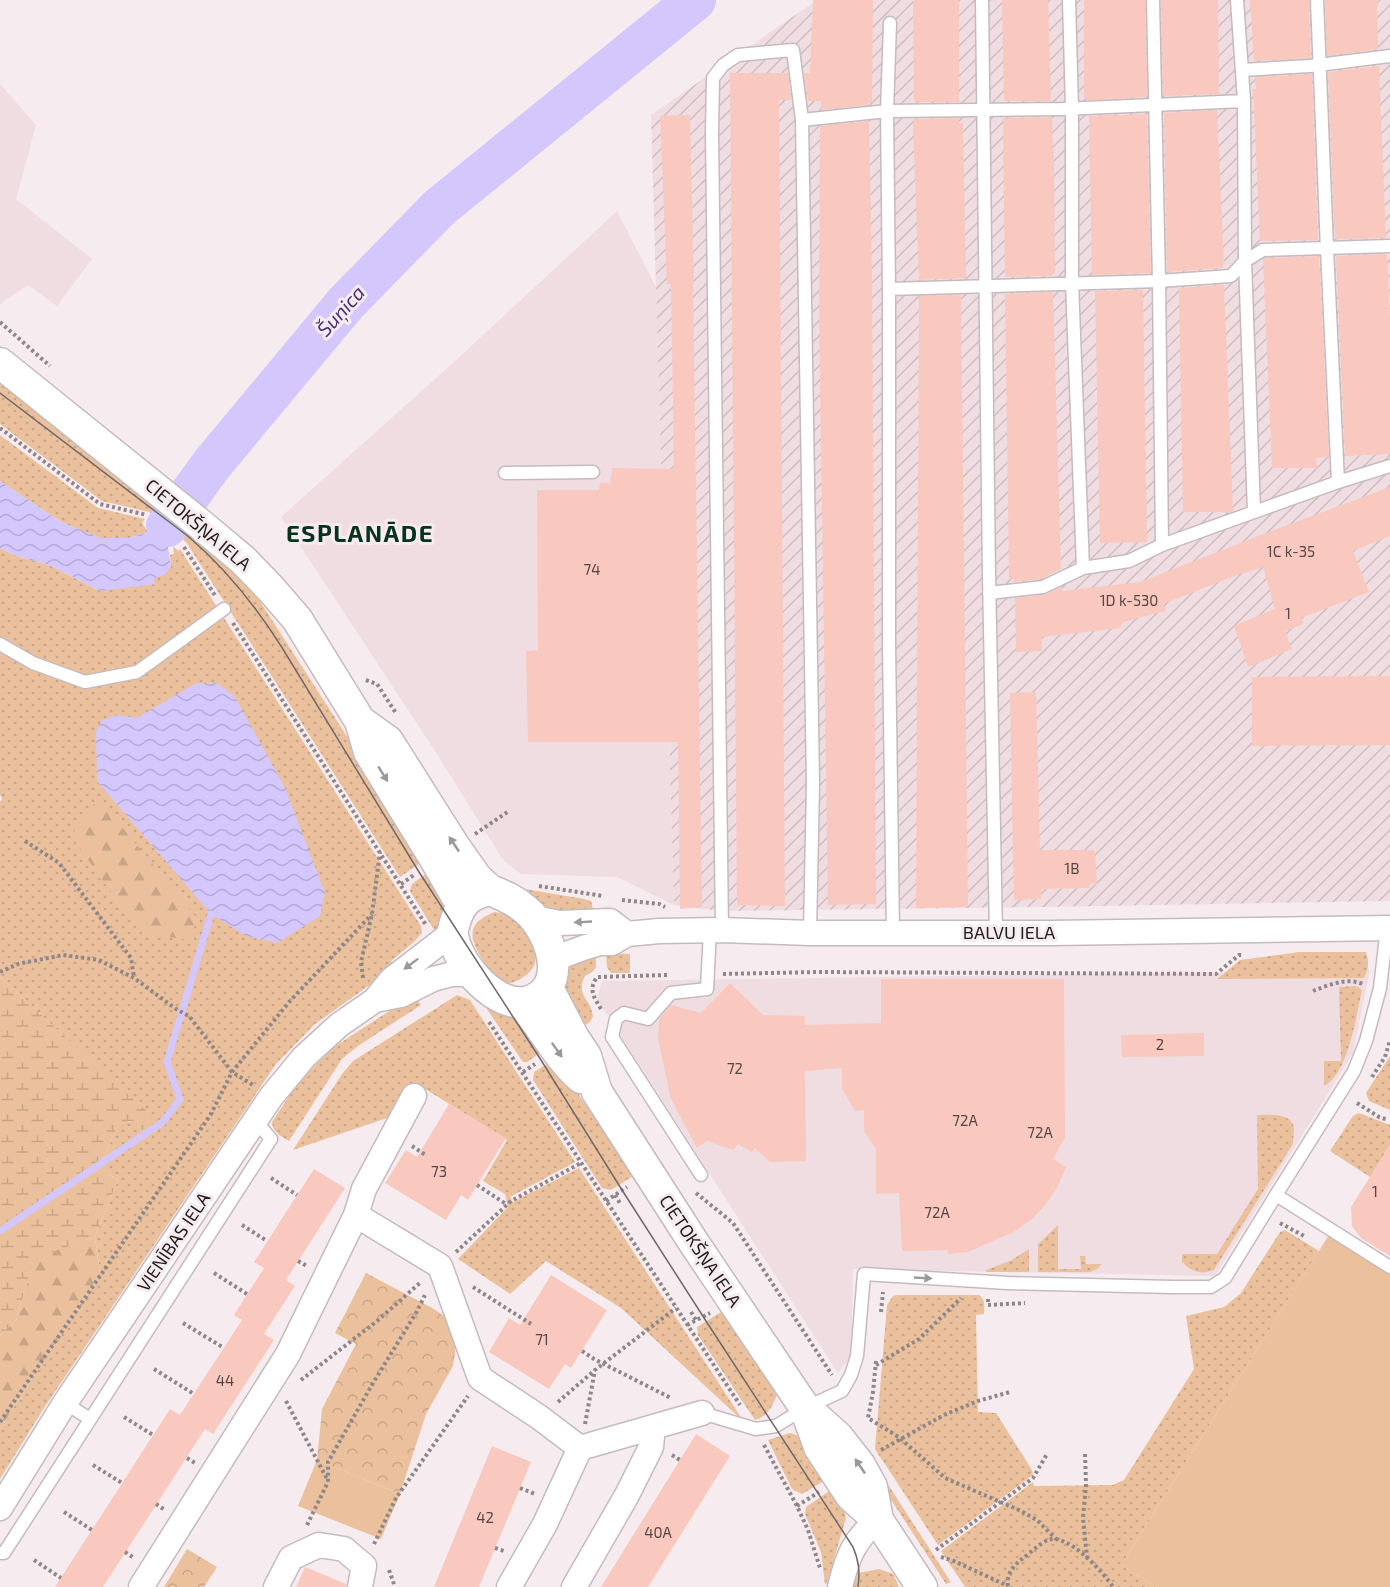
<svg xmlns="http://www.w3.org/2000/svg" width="1390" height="1587" font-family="'Exo 2',sans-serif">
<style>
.built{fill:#f0dde2}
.industrial{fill:url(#industrial-furrows)}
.grass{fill:url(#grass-dots)}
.forest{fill:url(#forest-firs)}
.wetland{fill:url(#wetland-marsh)}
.park{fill:url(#park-crowns)}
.pitch{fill:#ebc19d}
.water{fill:url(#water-waves)}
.pier{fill:#f6ebee}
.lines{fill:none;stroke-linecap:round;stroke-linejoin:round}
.stream{stroke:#d3c7fc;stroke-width:7}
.river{stroke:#d3c7fc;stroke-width:42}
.building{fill:#f9c9c0}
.service-casing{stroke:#c5bbbe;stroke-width:15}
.minor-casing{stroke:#c5bbbe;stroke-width:27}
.tertiary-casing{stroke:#c5bbbe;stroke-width:33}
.path{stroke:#8e8789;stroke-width:4;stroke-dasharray:3 3;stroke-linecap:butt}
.service{stroke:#fff;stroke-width:12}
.minor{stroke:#fff;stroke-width:24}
.tertiary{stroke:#fff;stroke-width:30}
.tram{stroke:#6f696b;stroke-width:1.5}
.oneway{fill:#9a9999}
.labels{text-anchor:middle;stroke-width:6;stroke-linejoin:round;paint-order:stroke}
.number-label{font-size:15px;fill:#564746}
.street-label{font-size:18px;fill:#1f1c1d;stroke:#f6ebee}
.water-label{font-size:20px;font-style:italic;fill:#49307b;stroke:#f6ebee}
.district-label{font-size:24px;font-weight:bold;letter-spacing:1.5px;fill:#07321e;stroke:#f6ebee}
</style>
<defs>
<pattern id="industrial-furrows" width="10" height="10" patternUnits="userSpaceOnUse" patternTransform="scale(1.5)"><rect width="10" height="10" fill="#f0dde2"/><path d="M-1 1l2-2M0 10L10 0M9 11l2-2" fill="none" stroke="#cdbdc1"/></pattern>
<pattern id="grass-dots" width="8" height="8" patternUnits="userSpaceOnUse" patternTransform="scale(1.5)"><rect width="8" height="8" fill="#ebc19d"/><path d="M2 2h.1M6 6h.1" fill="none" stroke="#c9a587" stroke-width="1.8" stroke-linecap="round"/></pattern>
<pattern id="forest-firs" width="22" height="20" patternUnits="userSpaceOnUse" patternTransform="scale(1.5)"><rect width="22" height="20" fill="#ebc19d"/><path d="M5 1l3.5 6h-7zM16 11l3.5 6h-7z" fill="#c9a587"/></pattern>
<pattern id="wetland-marsh" width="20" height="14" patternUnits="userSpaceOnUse" patternTransform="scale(1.5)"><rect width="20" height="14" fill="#ebc19d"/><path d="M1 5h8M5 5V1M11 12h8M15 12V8" fill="none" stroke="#c9a587"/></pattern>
<pattern id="park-crowns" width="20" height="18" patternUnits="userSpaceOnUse" patternTransform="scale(1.5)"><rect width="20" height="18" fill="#ebc19d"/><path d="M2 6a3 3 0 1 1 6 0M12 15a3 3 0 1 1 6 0" fill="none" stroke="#c9a587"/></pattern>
<pattern id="water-waves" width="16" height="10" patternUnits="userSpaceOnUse" patternTransform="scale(1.5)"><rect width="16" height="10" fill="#d3c7fc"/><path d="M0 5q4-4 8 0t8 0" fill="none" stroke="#b5aad8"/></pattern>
</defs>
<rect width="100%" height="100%" fill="#f6ebee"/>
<path class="built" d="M0,84L36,125L16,199L92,259L57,306L28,285L0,304Z
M617,211L656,287L674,905L617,877L521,874L503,860L435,751L281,517L454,362Z
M1370,970L1353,1053L1215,1276L853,1269L851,1356L838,1373L597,999L602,981Z"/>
<path class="industrial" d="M817,0H1390V901L1044,907L720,911L674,905L651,115Z"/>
<path class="grass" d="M0,384L192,534L234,570L261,603L426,859L400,877L186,542L149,512L102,501L0,424Z
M0,435L98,508L145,519L142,523L148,532L129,538H100L61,522L0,481Z
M173,546L178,551L180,549L421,926L422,933L415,941L391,961L395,967L315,1024L276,1064L44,1408L0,1479V1429L100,1273L95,1237L118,1180L99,1168L119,1123L153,1118L0,977V802L2,799L0,794V548L14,555L51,566L100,591L154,578L171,567L170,555L174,554Z
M431,870L450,900L436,933L410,891L412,884Z
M513,887L584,899L591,901L594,913L551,914Z
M495,912C505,913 513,917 520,923C529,932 542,957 532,969C526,977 512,986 500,983C493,980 490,971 486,965C471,942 462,924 495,912Z
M1299,952H1366C1369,961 1369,969 1364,978L1217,979L1240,960Z
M595,953C597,967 598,970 585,976C575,996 591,998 593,1016L590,1022L579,1029L561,982L570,964Z
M606,953L630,954V973H611L607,967Z
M1356,986L1362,990C1356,1015 1349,1073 1324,1086V1061H1341L1339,987Z
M476,993L509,1011L547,1048L527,1062H523Z
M414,995L421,1005L358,1046L342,1059L289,1141C281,1136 273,1133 272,1122L299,1081L334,1047Z
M457,995L470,1000L575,1162L510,1197L513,1202L579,1168L744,1422L621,1308L546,1261L510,1294L458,1259L508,1207L505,1194L483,1181L507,1140L422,1087L406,1092L393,1116L293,1150L342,1074L353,1061Z
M1390,1056V1110L1369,1101L1366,1093Z
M555,1059L633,1176L611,1190L602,1188L533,1080L534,1072Z
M1359,1113L1390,1125V1145L1370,1177L1330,1151L1353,1116Z
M1257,1115C1270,1115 1292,1112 1294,1129C1294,1133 1293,1139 1293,1144L1214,1270C1201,1275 1192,1272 1182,1262V1254H1217L1258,1189Z
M1058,1225V1269H1081L1080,1256H1085L1086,1264H1102L1097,1269L1090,1272H1038V1244Z
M1285,1230L1319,1251L1121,1565L1156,1587H965L941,1551L1033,1482L1034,1486L1113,1485L1124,1480L1194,1369L1186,1316L1224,1307L1241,1293L1280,1232Z
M1029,1249V1272H986V1270L1010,1261Z
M897,1295H979C986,1299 984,1307 984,1314L976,1315L978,1412L996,1413L1032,1470L1033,1475L938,1545L875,1449L887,1305L893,1296Z
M721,1312L777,1395C771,1408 769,1415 755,1420L698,1335L697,1327Z
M790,1433L802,1437L829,1478L802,1494L792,1489L768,1440Z
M869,1466H876L951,1582L946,1584Z
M835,1487L844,1503L846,1518L827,1583L825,1584L821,1552L805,1514L806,1507Z
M879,1569L893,1574L899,1587H851L853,1574Z"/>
<path class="forest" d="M98,798L198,919L188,940L140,932L71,836Z
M95,1237L100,1273L0,1429V1335L16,1320L35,1257Z"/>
<path class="wetland" d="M0,977L154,1118L143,1130L132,1121L119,1123L99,1168L118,1180L95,1237L35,1258L16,1320L0,1335Z"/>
<path class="park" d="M366,1273L434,1309L448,1319L456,1346L453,1366L426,1414L400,1494L317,1460L322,1409L356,1344L335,1333Z
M187,1549L217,1567L204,1587H164Z"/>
<path class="pitch" d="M1329,1235L1390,1273V1587H1156L1121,1565Z
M317,1460L400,1494L381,1539L298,1506Z"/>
<path class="water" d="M193,473L212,486L168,547L171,566L165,575L154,578L155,584L100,591L51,566L14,555L0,548V481L61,522L101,538H129L148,532Z
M196,683H218L235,697L285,788L325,893L320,916L277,943L246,936L211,914L97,781L96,732L101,721L116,715L137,718Z"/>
<path class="pier" d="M185,478L208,497L172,546L148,527Z"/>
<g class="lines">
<path class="stream" d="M0,1231L163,1122L180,1099L167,1062L211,914"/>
<path class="river" d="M167,526L212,464L346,303L439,208L695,0"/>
</g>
<path class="building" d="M813,0H873L872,103H868V105L821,110V101H808L804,73H810Z
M913,0H959V102H914Z
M1002,0H1048L1051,101H1004Z
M1084,0H1145L1147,97L1088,100V98H1084Z
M1161,0H1218L1219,94L1163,96Z
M1250,0H1309L1311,58L1254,61Z
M1325,0H1377L1378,49L1327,56Z
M1379,66L1386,238L1335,239L1328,72Z
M730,73H788L791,100H779L785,906L737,905Z
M1312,74L1318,240L1260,241L1253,89H1256L1255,77Z
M1217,110L1224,263H1223V268L1167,272L1164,113Z
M1147,114L1151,273L1092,275L1089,116Z
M690,115L694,284H693L702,907L680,909L678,742H528L526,651L538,650L537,490H599L600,483H610L612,468L674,469L671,284H667L660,116Z
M1052,117L1054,164L1055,274H1052V276L1005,277L1003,121L1004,118Z
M959,118V123H963L966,278L919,280L913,123H914V119Z
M869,121L872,274L876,904L828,905L819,311L820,126Z
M1387,254L1390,317V454L1345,456L1336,256Z
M1319,256L1329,457L1316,458L1317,468H1272L1263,260L1265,258Z
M1224,285L1233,511L1230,512H1183L1179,288Z
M1143,290L1147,542L1100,543L1095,291Z
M1053,292L1061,569L1041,579L1014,582V578H1009L1005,294Z
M961,295L968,907L916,908L919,296Z
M1390,487V536L1353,551L1369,592L1301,618L1304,624L1285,631L1292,649L1248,667L1234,626L1275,609L1263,567L1229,578L1163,604L1166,611L1123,622L1120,628L1042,637V651L1016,652L1015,598L1044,595L1062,587V591L1140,582L1271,531Z
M1390,676V745L1252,746V677Z
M1036,692L1040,850H1095L1097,885L1091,883L1089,888L1041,889V899L1014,900L1010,693Z
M881,979H1064L1065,1138L1053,1159L1066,1167L1057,1188L1047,1203L1032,1219L1014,1232L968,1252L947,1254L948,1250L902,1251L899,1193L876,1194V1149L864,1131V1110L855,1111L842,1089V1068L805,1071L806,1161L770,1162L755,1148L752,1152L738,1144L733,1150L707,1141L697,1148L671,1099L658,1039L659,1019L671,1005L701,1013L730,983L763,1015L805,1016V1025L881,1023Z
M1204,1033V1056L1122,1057L1121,1035Z
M449,1104L506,1138L468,1200L461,1195L446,1220L385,1183L406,1150L417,1157Z
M1390,1145V1256L1361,1238L1352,1226L1351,1207Z
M314,1169L345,1188L286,1280L295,1286L264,1334L274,1340L213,1434L205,1429L103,1587H55L170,1409L180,1415L242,1320L234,1315L264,1268L254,1262Z
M551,1275L607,1310L571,1368L565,1364L549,1389L489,1352L509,1318L520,1325Z
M696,1434L730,1456L648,1587H601Z
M492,1446L531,1462L479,1587H434Z
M305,1567L346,1584V1587H296Z"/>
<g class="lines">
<g class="service-casing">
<path id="service" d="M982,0L989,576L996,933
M1069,0L1072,109V283L1083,568
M1153,0L1159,281L1162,545
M1237,0L1244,101L1245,261L1254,512
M1317,0L1327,249L1338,482
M890,23L887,111L889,289V646L893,933
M1242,70L1310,66L1390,56
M802,120L887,111L1062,109L1244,101
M889,289L1159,281L1231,276L1245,261L1263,250L1390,246
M505,473L593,472
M989,593L1043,587L1083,568L1129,561L1162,545L1338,482L1390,466
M0,644L33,663L85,682L137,672L224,609
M722,930L712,133L713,78L723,65L738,55L793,50L802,120L813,783L810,933
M701,1175L612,1037L616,1019L624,1013L648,1019L671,993L707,989L710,930
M1276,1195L1390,1267
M65,1403L90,1419
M702,1413L756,1429L776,1426L805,1408L842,1391L851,1375L857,1356L864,1274L1008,1283L1172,1287H1211L1225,1278L1276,1195L1354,1071L1366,1041L1380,988L1387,928
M0,1553H4L271,1139L255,1120"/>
</g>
<g class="minor-casing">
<path id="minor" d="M535,918L559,923L610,921L627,934
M553,963L564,955L583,948L600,943H612L627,934L659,931L722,930L810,933H1052L1390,928
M375,1000L401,995L433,979L452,974H472
M356,1215L440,1266L480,1378L539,1417L580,1448L702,1413
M0,1508L65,1403L271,1097L304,1057L339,1025L375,1000L391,980L452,933
M141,1587L288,1354L356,1215L364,1189L414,1096
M276,1587L291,1558L319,1545L344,1549L364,1566L360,1587
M509,1587L545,1524L580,1448
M574,1587L627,1495L651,1447L653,1427
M840,1587C847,1558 854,1539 878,1520"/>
</g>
<g class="tertiary-casing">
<path id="tertiary" d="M0,363L200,524L243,560L271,589L297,619L360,721L369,752L436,861L462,906
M360,721L388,741L455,847L477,878L490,890
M490,890C503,895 515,900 526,910C550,930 571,988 529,1001C497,1011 457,964 453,935C452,931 454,926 455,922C461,902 470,894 490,890Z
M548,988L574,1038L586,1056L597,1092L694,1243L805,1408L819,1447L851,1496L878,1520L922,1587
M522,1003C542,1027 558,1058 581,1078
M808,1410L838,1437L860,1465L872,1487L878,1520"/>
</g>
<path class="path" d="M0,322L50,366
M0,428L100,504L147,515
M184,547L216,597
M233,623L426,925
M366,680L377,684L396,713
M475,834L509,811
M25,841L59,863L131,958L134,977
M401,884L414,875
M539,886L603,896
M622,900L659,904L665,907
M0,972L18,964L63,955L99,960L134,978L176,1009L189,1016L232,1072L253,1085
M723,974L818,972L1216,974L1239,955H1242
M363,978L361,962L372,914L380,852
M1313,991C1329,985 1346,977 1363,984
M601,1009C594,997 588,990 597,977L667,975
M489,1022L740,1405
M523,1072L535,1064
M1372,1077L1385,1057L1390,1040
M1357,1103L1379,1117L1388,1120
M412,1146L427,1156
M271,1178L297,1195
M477,1185L506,1204
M696,1193L733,1223L832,1375
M615,1195L621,1205
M606,1201L627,1187
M1280,1223L1304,1236
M242,1225L267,1241
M456,1252L511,1201L581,1163
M298,1261L307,1266
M214,1273L247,1294
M473,1287L531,1324
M988,1299V1305L1025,1303
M691,1312L696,1320
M881,1312L883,1292
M183,1323L224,1348
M687,1325L710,1313
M582,1351L594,1359L671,1398
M876,1361L873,1392L868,1418L900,1438L945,1478L1019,1510L1037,1520L1056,1539
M876,1365L919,1339L961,1298
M154,1369L194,1394
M301,1380L377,1321L421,1282
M286,1401L327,1479
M558,1402L595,1370L676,1308
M124,1417L153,1435
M0,1422L211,1114L232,1072L290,1001L372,914
M585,1424L595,1370
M764,1445L797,1506L808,1530L820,1568
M881,1450L944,1415L978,1401L1010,1392
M1085,1454L1086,1485L1083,1518L1087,1557
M672,1455L680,1460
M187,1458L195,1463
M93,1465L122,1483
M520,1488L535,1494
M156,1504L165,1510
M797,1506L819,1492
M64,1512L92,1530
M307,1525L328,1482V1462L373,1383L416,1313L426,1293
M374,1544L396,1498L468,1396
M495,1548L504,1551
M936,1550L1033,1478L1047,1454
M125,1552L134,1558
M941,1557L954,1561L1008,1586
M34,1560L61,1578
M389,1570L395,1587
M1008,1586C1006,1575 1013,1566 1022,1559C1029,1554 1040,1543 1048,1540C1067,1532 1104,1573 1113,1587"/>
<use href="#service" class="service"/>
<use href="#minor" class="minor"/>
<use href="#tertiary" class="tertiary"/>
<path class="tram" d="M0,393L189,537C226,569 255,605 281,646L419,872L541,1060L622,1190L706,1321L853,1547C859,1561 860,1572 858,1587"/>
</g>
<defs><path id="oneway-solid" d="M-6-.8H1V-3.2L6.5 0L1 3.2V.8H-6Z" transform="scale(1.5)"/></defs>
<g class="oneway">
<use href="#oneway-solid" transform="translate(383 774) rotate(58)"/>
<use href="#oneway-solid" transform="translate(454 844) rotate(-124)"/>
<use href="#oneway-solid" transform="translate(583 922) rotate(177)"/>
<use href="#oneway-solid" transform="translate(411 964) rotate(143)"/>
<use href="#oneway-solid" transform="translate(557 1050) rotate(55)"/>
<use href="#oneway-solid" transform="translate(923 1278) rotate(3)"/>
<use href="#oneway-solid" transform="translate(860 1466) rotate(-124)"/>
</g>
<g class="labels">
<g class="number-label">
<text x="1291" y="557">1C k-35</text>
<text x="592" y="575">74</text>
<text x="1129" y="606">1D k-530</text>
<text x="1288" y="619">1</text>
<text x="1072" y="874">1B</text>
<text x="1160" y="1050">2</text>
<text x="735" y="1074">72</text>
<text x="965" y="1126">72A</text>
<text x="1040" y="1138">72A</text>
<text x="439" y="1177">73</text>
<text x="1375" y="1197">1</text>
<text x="937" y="1218">72A</text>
<text x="542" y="1345">71</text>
<text x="225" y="1386">44</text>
<text x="485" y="1523">42</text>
<text x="658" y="1538">40A</text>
</g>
<g class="street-label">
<text transform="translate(198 525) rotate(40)" y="6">CIETOKŠŅA IELA</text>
<text x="1009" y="939">BALVU IELA</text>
<text transform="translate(174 1242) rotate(-56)" y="6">VIENĪBAS IELA</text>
<text transform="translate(700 1251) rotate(56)" y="6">CIETOKŠŅA IELA</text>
</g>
<g class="water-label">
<text transform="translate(341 311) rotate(-48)" y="7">Šuņica</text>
</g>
<g class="district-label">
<text x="360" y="542">ESPLANĀDE</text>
</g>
</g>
</svg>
